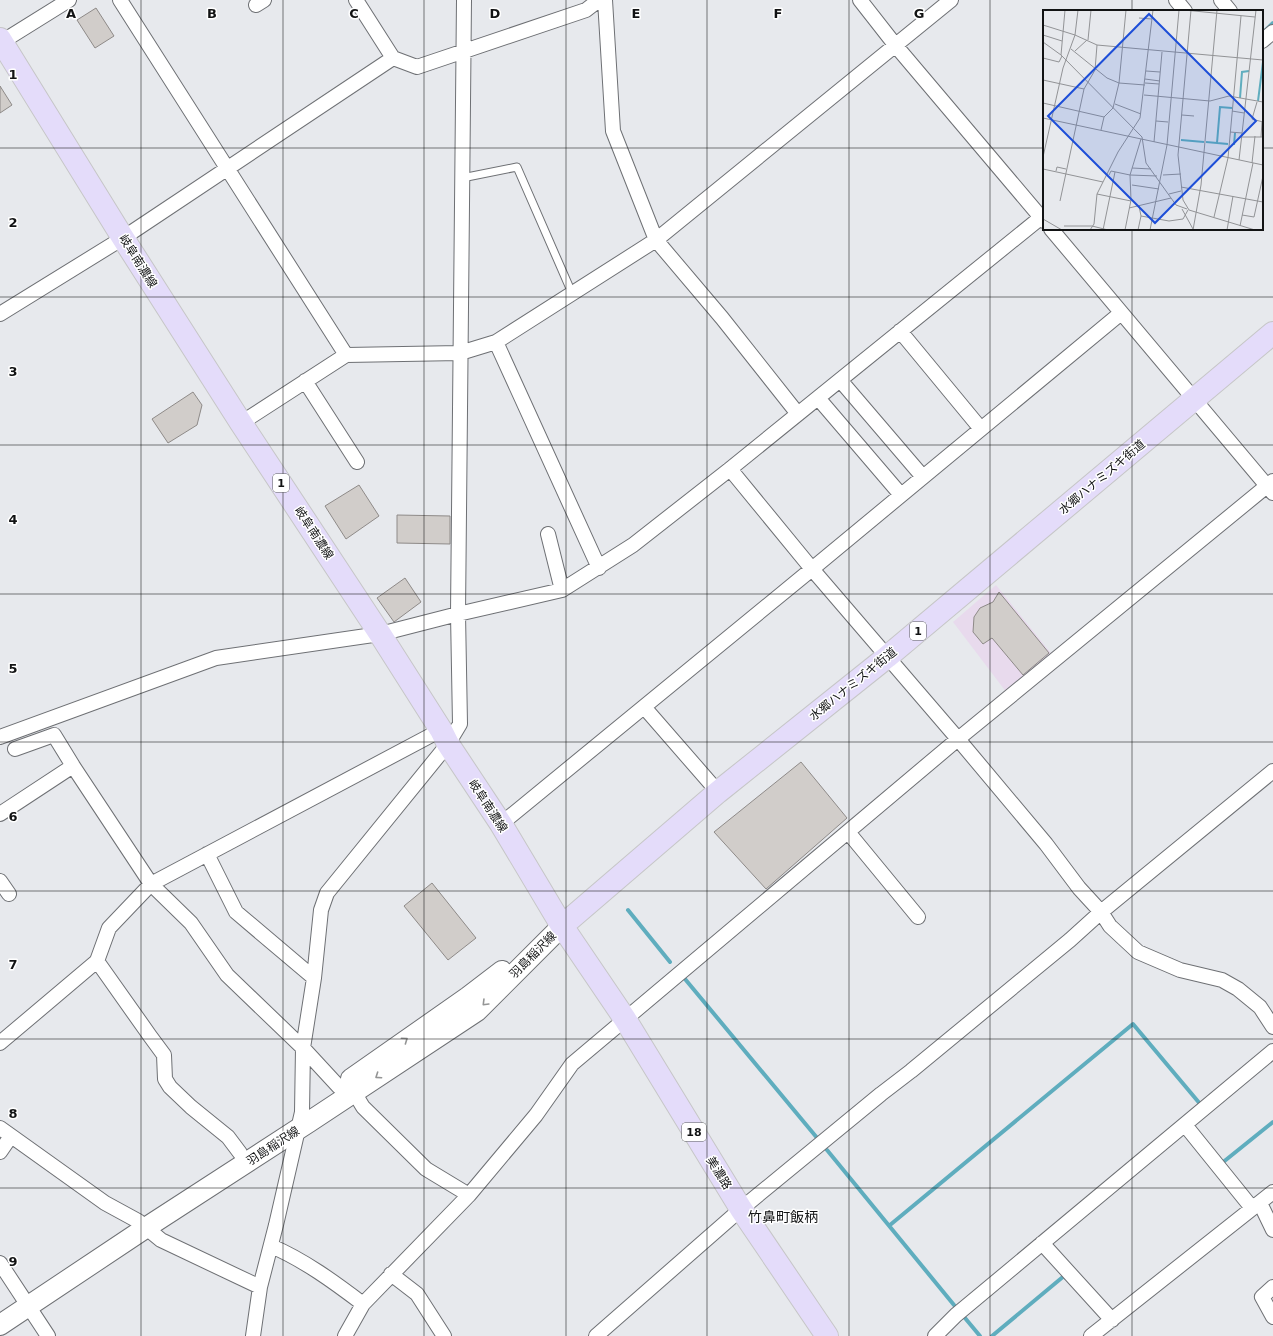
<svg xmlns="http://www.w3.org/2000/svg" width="1273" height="1336" font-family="'DejaVu Sans','Noto Sans JP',sans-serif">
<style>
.commercial{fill:#e8daed}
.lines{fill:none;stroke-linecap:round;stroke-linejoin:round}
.stream{stroke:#5fadbe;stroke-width:4}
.building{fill:#d1cdca;stroke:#8e8a88}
.lane-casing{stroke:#6e7074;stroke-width:9}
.street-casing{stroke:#6e7074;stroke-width:16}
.secondary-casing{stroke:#6e7074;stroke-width:22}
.primary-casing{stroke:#c6c6c7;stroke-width:24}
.lane{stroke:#fff;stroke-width:7}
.street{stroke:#fff;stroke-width:14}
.secondary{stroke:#fff;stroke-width:20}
.primary{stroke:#e4dcfa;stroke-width:22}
.oneway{stroke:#949595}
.grid{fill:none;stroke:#121314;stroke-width:1;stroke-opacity:0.55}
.labels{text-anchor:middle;stroke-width:3;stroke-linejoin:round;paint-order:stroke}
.shield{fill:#fff;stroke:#595a5a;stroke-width:1}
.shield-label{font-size:11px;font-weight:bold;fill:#121314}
.street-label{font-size:12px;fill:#121314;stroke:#fff}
.quarter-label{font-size:14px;fill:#121314;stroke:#fff}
.inset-river{fill:none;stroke:#5fadbe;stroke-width:2}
.inset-road{fill:none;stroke:#929396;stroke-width:1}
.view{fill:#1d4ed8;fill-opacity:0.15;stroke:#1d4ed8;stroke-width:2}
.inset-edge{fill:none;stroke:#121314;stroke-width:2}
.grid-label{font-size:13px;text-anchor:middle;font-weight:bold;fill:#121314;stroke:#fff;stroke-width:3;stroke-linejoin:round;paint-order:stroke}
</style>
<rect width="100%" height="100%" fill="#e7e9ed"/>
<path class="commercial" d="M996,585L1054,657L1007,693L953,622Z"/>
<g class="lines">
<path class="stream" d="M1266,30L1273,23
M628,910L670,962
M685,979L818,1139
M827,1150L954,1305
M1223,1165L1222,1163L1273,1122
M890,1225L1133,1024L1201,1105L1203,1103
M965,1318L980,1336
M992,1336L1064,1276L1066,1278"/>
</g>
<path class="building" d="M96,8L114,36L95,48L77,20Z
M0,86L12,105L0,113Z
M193,392L202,405L197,425L168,443L152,419Z
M359,485L379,516L346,539L325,506Z
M397,515L450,516V544L397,543Z
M405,578L421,602L394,622L377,598Z
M999,592L1049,653L1023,675L992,638L983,644L973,632L974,617L980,608L993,602Z
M801,762L847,818L766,889L714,832Z
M432,883L476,938L448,960L404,906Z"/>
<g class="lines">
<g class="lane-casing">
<path id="lane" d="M462,178L517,167L572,293"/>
</g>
<g class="street-casing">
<path id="street" d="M120,0L346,355L460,353L496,342L656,240L951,0
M605,0L613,131L656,240L722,318L798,414
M860,0L896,46L1044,221
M1176,0L1185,11
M1221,0L1230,11
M256,5L264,0
M1262,41L1273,32
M0,43L69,0
M393,58L417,67L586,10L599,0
M1051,229L1273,493
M0,314L123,238L393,58L356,0
M900,331L981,429
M496,342L599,568
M840,380L923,477
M305,381L357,462
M818,398L901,495
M241,423L346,355
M730,469L812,569L958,739L1046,844L1079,888L1101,912L1110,926L1138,952L1180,970L1222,980L1238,989L1260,1007L1273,1027
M548,534L562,590
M644,707L718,792
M0,737L216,658L380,634L458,614L562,590L633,545L730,469L1044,215
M15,749L54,735L73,766L151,884L191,923L227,975L303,1048L339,1087
M0,814L73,766
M501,824L812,569L1121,313
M848,832L918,917
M207,854L236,912L314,978
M0,881L9,894
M97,961L150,1036L164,1055L165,1079L170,1087L191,1107L228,1137L240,1153
M0,1043L97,961L109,928L151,884L441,730
M354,1092L363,1107L426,1169L469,1195
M1185,1125L1252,1208
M0,1128L105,1203L138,1221L161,1240L260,1287
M0,1152L11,1136
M1260,1203L1273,1230
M1042,1243L1112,1320
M271,1246C304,1260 334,1282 363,1304
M0,1263L48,1336
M391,1274L417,1294L444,1336
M1273,1287L1262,1297L1273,1317
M253,1336L260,1287L276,1225L302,1112L303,1048L314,978L321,910L327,893L448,744L460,724L458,614L464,0
M345,1336L363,1304L469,1195L536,1115L572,1064L958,739L1273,481
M596,1336L741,1209L881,1094L911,1071L1070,940L1101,912L1273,771
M935,1336L956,1315L1273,1051
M1091,1336L1273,1192"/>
</g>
<g class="secondary-casing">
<path id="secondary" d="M351,1079L468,997L502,971
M0,1325L147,1227L309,1122L477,1011L562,926"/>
</g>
<g class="primary-casing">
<path id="primary" d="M0,39L123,238L241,423L380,634L441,730L448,744L501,824L562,926L625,1019L741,1209L827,1336
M562,926L718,792L887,657L1273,333"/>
</g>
<use href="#lane" class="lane"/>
<use href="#street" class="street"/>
<use href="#secondary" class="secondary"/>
<use href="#primary" class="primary"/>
</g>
<defs><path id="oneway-chevron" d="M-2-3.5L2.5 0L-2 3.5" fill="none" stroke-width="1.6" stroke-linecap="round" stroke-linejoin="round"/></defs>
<g class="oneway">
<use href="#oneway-chevron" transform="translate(485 1003) rotate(135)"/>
<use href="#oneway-chevron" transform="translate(405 1040) rotate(-35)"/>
<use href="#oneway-chevron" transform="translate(378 1076) rotate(146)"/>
</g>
<path class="grid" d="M141,0V1336M283,0V1336M424,0V1336M566,0V1336M707,0V1336M849,0V1336M990,0V1336M1132,0V11M0,148H1044M1262,148H1273M1132,229V1336M0,297H1273M0,445H1273M0,594H1273M0,742H1273M0,891H1273M0,1039H1273M0,1188H1273"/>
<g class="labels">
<g class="shield">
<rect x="273" y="474" width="16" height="18" rx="3"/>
<rect x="910" y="622" width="16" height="18" rx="3"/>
<rect x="682" y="1123" width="24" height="18" rx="3"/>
</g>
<g class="shield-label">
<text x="281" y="487">1</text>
<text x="918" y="635">1</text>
<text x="694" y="1136">18</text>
</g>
<g class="street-label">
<text transform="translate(138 261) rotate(58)" y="4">岐阜南濃線</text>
<text transform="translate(1102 477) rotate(-40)" y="4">水郷ハナミズキ街道</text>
<text transform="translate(314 533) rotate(57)" y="4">岐阜南濃線</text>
<text transform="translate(853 684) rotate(-39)" y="4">水郷ハナミズキ街道</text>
<text transform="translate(488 806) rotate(57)" y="4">岐阜南濃線</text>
<text transform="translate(533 955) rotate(-45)" y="4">羽島稲沢線</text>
<text transform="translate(273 1146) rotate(-33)" y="4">羽島稲沢線</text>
<text transform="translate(719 1173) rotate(58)" y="4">美濃路</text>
</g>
<g class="quarter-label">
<text x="783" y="1222">竹鼻町飯柄</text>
</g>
</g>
<g transform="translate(1043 10)">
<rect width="220" height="220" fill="#e7e9ed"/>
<path class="inset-river" d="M197,88L199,62L206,61M215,91L220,52M138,130L161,132M163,132L185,134M174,133L177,97L189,98M191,135L192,123"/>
<path class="inset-road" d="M141,0L212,7M148,0L135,145L140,190L146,200L212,220M96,8L109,9M0,15L32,25L54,35L220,50M0,25L19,31M45,30L48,0M0,32L18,45L99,127L103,153L133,195L144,199M28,39L64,68L76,73L102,75M32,41L44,30M18,45L22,0M0,48L16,52L19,46M103,61L117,62M102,69L117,71M0,70L41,79L17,191M102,73L116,74M41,79L52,60L54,35M101,85L167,91L186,86L220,92M214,92L209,109L220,112M0,93L61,107L70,98L76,73L83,0M72,94L98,104M189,101L201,103M139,105L151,106M0,108L220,155M113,111L125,112M58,120L61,107M187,122L199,123M199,127H220M218,127L219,112M111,132L119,42M0,147L20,58L32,25L35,0M196,150L213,0M209,153L212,126M89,158L108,159M0,159L60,172M13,161L14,157L23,159M66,165L68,161L87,165L114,166M120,165L138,164M89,175L116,179M138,177L220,192M54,184L88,191M126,184L138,181M96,196L98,206L126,211L140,209L145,200M86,198L128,188M139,199L150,219M199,205L211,207L220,166M171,207L185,148L198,6M0,209L19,220M21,216H49L65,220M197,216L210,153M47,220L51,214L54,184L75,142L97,108L110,0M60,220L72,162M82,220L88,190L87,165L98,129M95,220L98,206M107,220L124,135L136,0M150,220L158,175L174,0M184,220L190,186"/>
<path class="view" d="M106,4L213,111L112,213L5,106Z"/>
<rect width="220" height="220" class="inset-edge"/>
</g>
<g class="grid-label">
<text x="71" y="18">A</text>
<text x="212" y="18">B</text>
<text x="354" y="18">C</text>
<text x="495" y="18">D</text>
<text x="636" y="18">E</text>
<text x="778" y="18">F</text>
<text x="919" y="18">G</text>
<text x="13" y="79">1</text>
<text x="13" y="227">2</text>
<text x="13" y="376">3</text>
<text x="13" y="524">4</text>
<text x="13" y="673">5</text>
<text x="13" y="821">6</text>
<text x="13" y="969">7</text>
<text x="13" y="1118">8</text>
<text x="13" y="1266">9</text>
</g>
</svg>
